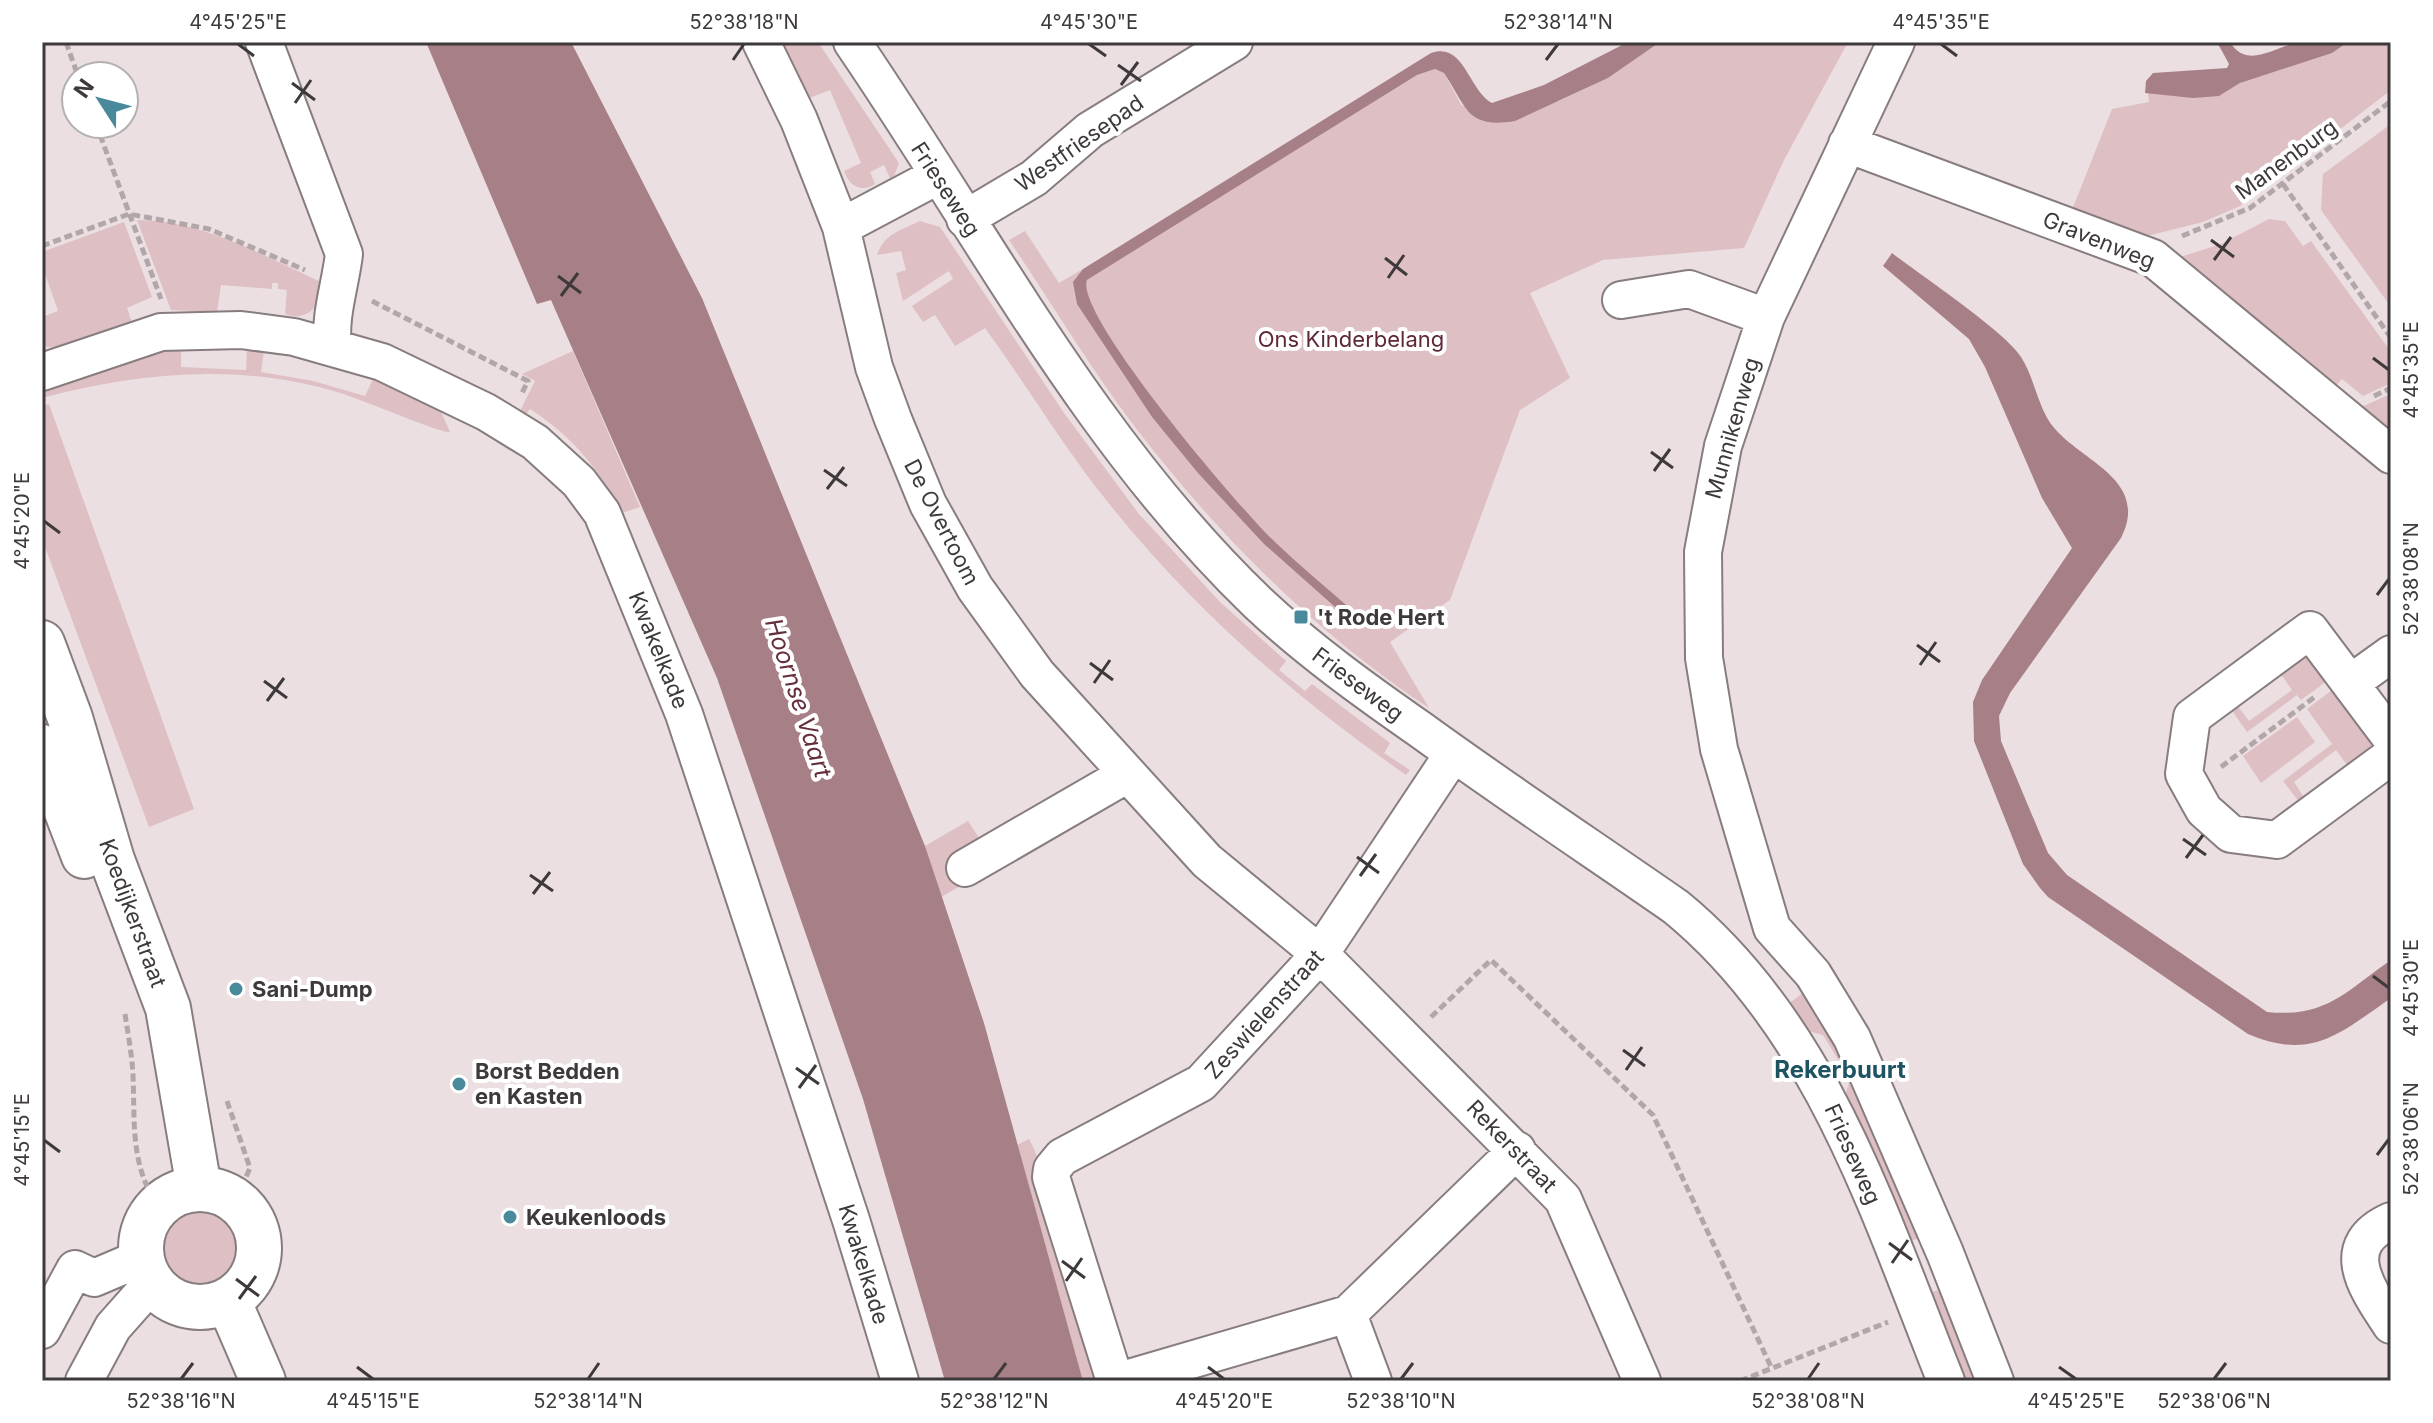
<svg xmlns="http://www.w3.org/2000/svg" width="2433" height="1423" font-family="Inter,sans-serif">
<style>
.green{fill:#debfc4}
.water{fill:#a77f86}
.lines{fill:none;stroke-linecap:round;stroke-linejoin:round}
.minor-casing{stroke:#877d7e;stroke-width:40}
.major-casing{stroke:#877d7e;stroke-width:48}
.path{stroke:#b1a7a9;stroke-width:5;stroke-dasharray:8 4;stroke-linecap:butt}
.minor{stroke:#fff;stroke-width:36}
.major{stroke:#fff;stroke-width:44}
.ticks{fill:none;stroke:#3e393a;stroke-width:3}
.poi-dot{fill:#488a9b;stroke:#fff;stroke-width:3}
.labels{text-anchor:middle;stroke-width:8;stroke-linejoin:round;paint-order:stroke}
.street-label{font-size:22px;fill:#3e393a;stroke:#fff}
.park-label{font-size:22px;fill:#5e2835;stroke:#fff}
.poi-label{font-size:22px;font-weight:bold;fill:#3e393a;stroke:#fff;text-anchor:start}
.water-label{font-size:24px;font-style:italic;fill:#652e3b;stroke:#fff}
.neighbourhood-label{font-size:24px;font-weight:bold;fill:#1e5462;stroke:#fff}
.neatline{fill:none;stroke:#3e393a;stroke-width:3}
.ticks-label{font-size:20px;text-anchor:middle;fill:#3e393a}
</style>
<rect width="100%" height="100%" fill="#ebdfe1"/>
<path class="green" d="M778,42H818L899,163L894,176L890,178L884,165L870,172L875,184C861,193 849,186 844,171L861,163L830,90L807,99Z
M1660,42H1848L1784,160L1744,248L1603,260L1530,293L1570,378L1520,410L1450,600L1390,642L1429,708C1315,633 1218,535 1135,427C1090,368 1051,302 1009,240L1025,231L1059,283L1083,269L1073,282L1152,417L1264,544L1345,616H1351L1352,610C1326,587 1299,565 1274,541C1241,510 1074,315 1087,280L1417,75L1435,69L1444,73L1462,106L1559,101L1608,78Z
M2348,42H2391V90L2240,206L2203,222L2143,237L2072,210L2112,109L2149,102L2148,93L2219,96L2240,83Z
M2391,124V307L2321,210L2323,174Z
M2269,219L2285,221L2303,246L2311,241L2391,352V383L2363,396L2342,379L2334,388L2177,258L2221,244Z
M137,220C204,220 269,259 328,285C320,304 308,323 285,314L287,290L278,289V283H272V289L221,285L217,312L171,310Z
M920,221L940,227L1064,413L1139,514L1220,602L1286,661L1279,670L1305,691L1312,684L1390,743L1384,753L1410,770L1406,775C1296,698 1195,611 1111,506C1065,450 1028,387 985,328L955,346L935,315L923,322L912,306L953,279L949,271L903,301L896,273L906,270L901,251L877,255C884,234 901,230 920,221Z
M124,222L152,297L127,308L132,323L63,349L42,346V317L58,311L42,265V252Z
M173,343L181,345V367L246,370L247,347L264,350L261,372L313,381L365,396L375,375L439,407L450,432C442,434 356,397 337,392C239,363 139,372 42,398V390Z
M573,351L640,507L622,513C600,470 572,436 530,409L525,416L519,413L535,381L522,374Z
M2391,394V434L2359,408Z
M49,404L194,809L149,827L42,539V406Z
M2303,648L2334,676L2301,700L2297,695L2247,732L2228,705L2234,701L2249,721L2292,690L2278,670Z
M2340,684L2381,743L2350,769L2336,750L2294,782L2307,802L2303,807L2283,781L2332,744L2307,709Z
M2297,717L2315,742L2261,783L2243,756Z
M968,821L981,841L964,884L941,897L925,846Z
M1806,991L1846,1057L1925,1237L1909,1241L1846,1093L1850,1079L1823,1035L1808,1031L1788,1004Z
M1029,1139L1035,1151L1098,1381H1083L1017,1145Z
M160 1248a40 40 0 1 1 80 0a40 40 0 1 1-80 0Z
M1942,1289L1976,1381H1962L1929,1293Z"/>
<path class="water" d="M426,42H571L702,298L925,846L984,1023L1083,1381H945L863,1099L717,678L551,300L537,304Z
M1628,42H1660L1608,78L1515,121C1466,129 1467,107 1444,73L1435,69L1417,75L1087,280C1074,314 1241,510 1274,541C1299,565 1326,587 1352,610L1351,616H1345L1264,544L1198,473L1152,417L1077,304L1073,282L1083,269L1431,53C1464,41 1469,91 1492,103L1544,85Z
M2217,42H2230C2247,70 2274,47 2297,43C2313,39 2332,42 2348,42L2332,53L2240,83L2219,96L2193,98L2145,93L2146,81L2153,73L2227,68L2229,64Z
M1892,253C1919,274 2007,333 2021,357C2034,377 2037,404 2051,424C2078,461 2151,478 2121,538L2010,693L1999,716L2001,741L2048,853L2067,875L2267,1012C2326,1018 2345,992 2391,960V998C2339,1034 2312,1061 2248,1034L2048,897L2040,888L2023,864L1974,741L1973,702L1982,680L2072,548L2042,498L1985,367L1969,339L1883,266Z"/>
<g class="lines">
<g class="minor-casing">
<path id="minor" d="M264,42L344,254C340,287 329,316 333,348
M761,42L799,120L841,227L874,367L893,419L928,504L975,588L1037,674L1207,861L1320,954L1563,1199L1642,1381
M852,42C982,232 1090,442 1258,603C1308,650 1365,691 1421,730C1505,791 1591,848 1676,907C1822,1027 1878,1211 1946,1381
M1896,42L1766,317L1723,446L1703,552L1704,658L1719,749L1772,928L1813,974L1852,1038L1945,1253L1995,1381
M1847,144L2153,258L2391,455
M965,219L1034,178L1090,130L1234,42
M841,227L937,176
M1621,300L1689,289L1766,317
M42,372L161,332L241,330L294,337L382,362L486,412L535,442L579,482L602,513L684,714L851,1220L900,1381
M2352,682L2391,654
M2391,738L2310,630L2192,717L2184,774L2204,810L2231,834L2277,840L2391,756
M965,868L1126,775
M2391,1221C2335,1246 2368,1290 2391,1325
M1348,1314L1373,1381
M42,1330L75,1269L94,1278L141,1258
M84,1381L113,1327L152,1283
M1115,1381L1051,1177L1052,1169L1062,1157L1201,1083L1320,954L1453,754
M1119,1381L1348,1314L1517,1150"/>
</g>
<g class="major-casing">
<path id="major" d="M42,643L70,718L112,860L168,1008L199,1188
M42,747L84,856
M141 1248a59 59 0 1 1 118 0a59 59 0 1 1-118 0Z
M228,1300L263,1381"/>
</g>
<path class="path" d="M66,42L78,76
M2391,42V50
M96,124L161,299
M2283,184L2391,338
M2182,236L2250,208L2391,101
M42,246L129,214L209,229L305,270
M372,301L528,381L521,395
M2374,396L2391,388
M2221,767L2316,696
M125,1014C128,1034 132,1055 133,1075C135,1123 130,1165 158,1206
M1431,1017L1491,960L1653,1115L1772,1369
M227,1101L250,1168L239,1193
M1740,1381L1888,1322"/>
<use href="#minor" class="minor"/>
<use href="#major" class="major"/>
</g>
<path class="ticks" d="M238,44L254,56M1089,44L1106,56M1941,44L1957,56M733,60L744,44M1546,60L1558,44M1118,65L1141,81M292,83L315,100M1121,85L1138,62M295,103L311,80M2211,240L2234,257M1385,258L1407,275M2214,260L2231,237M558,276L581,293M1388,278L1404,255M561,296L578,273M2373,358L2389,370M1651,452L1673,468M824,470L847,486M1654,471L1670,449M827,489L844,467M44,521L60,533M2377,595L2389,579M1917,645L1940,662M1090,663L1113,680M1920,665L1936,642M264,681L287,698M1094,683L1110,660M267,701L284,678M2183,839L2206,855M1357,857L1379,873M2186,858L2203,835M530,875L553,891M1360,876L1376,854M533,894L550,872M2373,976L2389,988M1623,1050L1645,1066M796,1068L819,1084M1626,1070L1642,1047M799,1088L816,1065M44,1140L60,1152M2377,1155L2389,1139M1889,1243L1912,1260M1062,1261L1085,1278M1892,1263L1908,1240M236,1279L259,1296M1066,1281L1082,1258M239,1299L256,1276M357,1367L373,1379M1208,1367L1224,1379M2059,1367L2076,1379M181,1379L193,1363M588,1379L599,1363M994,1379L1006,1363M1401,1379L1413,1363M1808,1379L1819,1363M2214,1379L2226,1363"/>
<g class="poi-dot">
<rect x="1293" y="609" width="16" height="16" rx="4"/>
<circle cx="236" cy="989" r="8"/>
<circle cx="459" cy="1084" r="8"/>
<circle cx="510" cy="1217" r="8"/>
</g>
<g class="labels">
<g class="street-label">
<text transform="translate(1079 143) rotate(-35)" y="8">Westfriesepad</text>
<text transform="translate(2286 159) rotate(-36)" y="8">Manenburg</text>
<text transform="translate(946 189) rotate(57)" y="8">Frieseweg</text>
<text transform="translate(2099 240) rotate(22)" y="8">Gravenweg</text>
<text transform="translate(1732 428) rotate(-74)" y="8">Munnikenweg</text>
<text transform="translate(942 522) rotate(63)" y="8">De Overtoom</text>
<text transform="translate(659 650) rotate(68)" y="8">Kwakelkade</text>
<text transform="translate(1358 684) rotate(37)" y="8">Frieseweg</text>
<text transform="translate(133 913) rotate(70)" y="8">Koedijkerstraat</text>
<text transform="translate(1264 1014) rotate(-48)" y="8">Zeswielenstraat</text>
<text transform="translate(1512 1146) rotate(46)" y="8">Rekerstraat</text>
<text transform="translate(1853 1154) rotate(66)" y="8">Frieseweg</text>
<text transform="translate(864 1264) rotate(73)" y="8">Kwakelkade</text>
</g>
<g class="park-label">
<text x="1351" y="347">Ons Kinderbelang</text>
</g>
<g class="poi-label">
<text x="1317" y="625">'t Rode Hert</text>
<text x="252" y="997">Sani-Dump</text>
<text x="475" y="1079">Borst Bedden<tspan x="475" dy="25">en Kasten</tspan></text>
<text x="526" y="1225">Keukenloods</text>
</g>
<g class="water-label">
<text transform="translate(798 698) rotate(72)" y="8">Hoornse Vaart</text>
</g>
<g class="neighbourhood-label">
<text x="1840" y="1078">Rekerbuurt</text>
</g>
</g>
<rect width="2433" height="1423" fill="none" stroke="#ffffff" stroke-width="88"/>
<g transform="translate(100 100) rotate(306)"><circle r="38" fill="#ffffff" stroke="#b2b0b0" stroke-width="2"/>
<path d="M0-6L14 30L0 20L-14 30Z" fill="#488a9b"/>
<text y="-12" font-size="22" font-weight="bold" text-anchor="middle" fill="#3e393a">N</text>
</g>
<rect x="44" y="44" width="2345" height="1335" class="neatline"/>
<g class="ticks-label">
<text x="238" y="29">4°45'25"E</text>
<text x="744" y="29">52°38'18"N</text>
<text x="1089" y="29">4°45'30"E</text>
<text x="1558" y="29">52°38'14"N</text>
<text x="1941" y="29">4°45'35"E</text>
<text transform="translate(2411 370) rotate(-90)" y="7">4°45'35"E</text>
<text transform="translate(22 521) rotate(-90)" y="7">4°45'20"E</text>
<text transform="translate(2411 579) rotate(-90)" y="7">52°38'08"N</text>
<text transform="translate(2411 988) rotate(-90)" y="7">4°45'30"E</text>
<text transform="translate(2411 1139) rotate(-90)" y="7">52°38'06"N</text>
<text transform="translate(22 1140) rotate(-90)" y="7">4°45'15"E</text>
<text x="181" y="1408">52°38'16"N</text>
<text x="373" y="1408">4°45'15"E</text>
<text x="588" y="1408">52°38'14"N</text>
<text x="994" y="1408">52°38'12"N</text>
<text x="1224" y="1408">4°45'20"E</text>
<text x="1401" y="1408">52°38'10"N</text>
<text x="1808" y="1408">52°38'08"N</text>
<text x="2076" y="1408">4°45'25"E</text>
<text x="2214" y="1408">52°38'06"N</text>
</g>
</svg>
